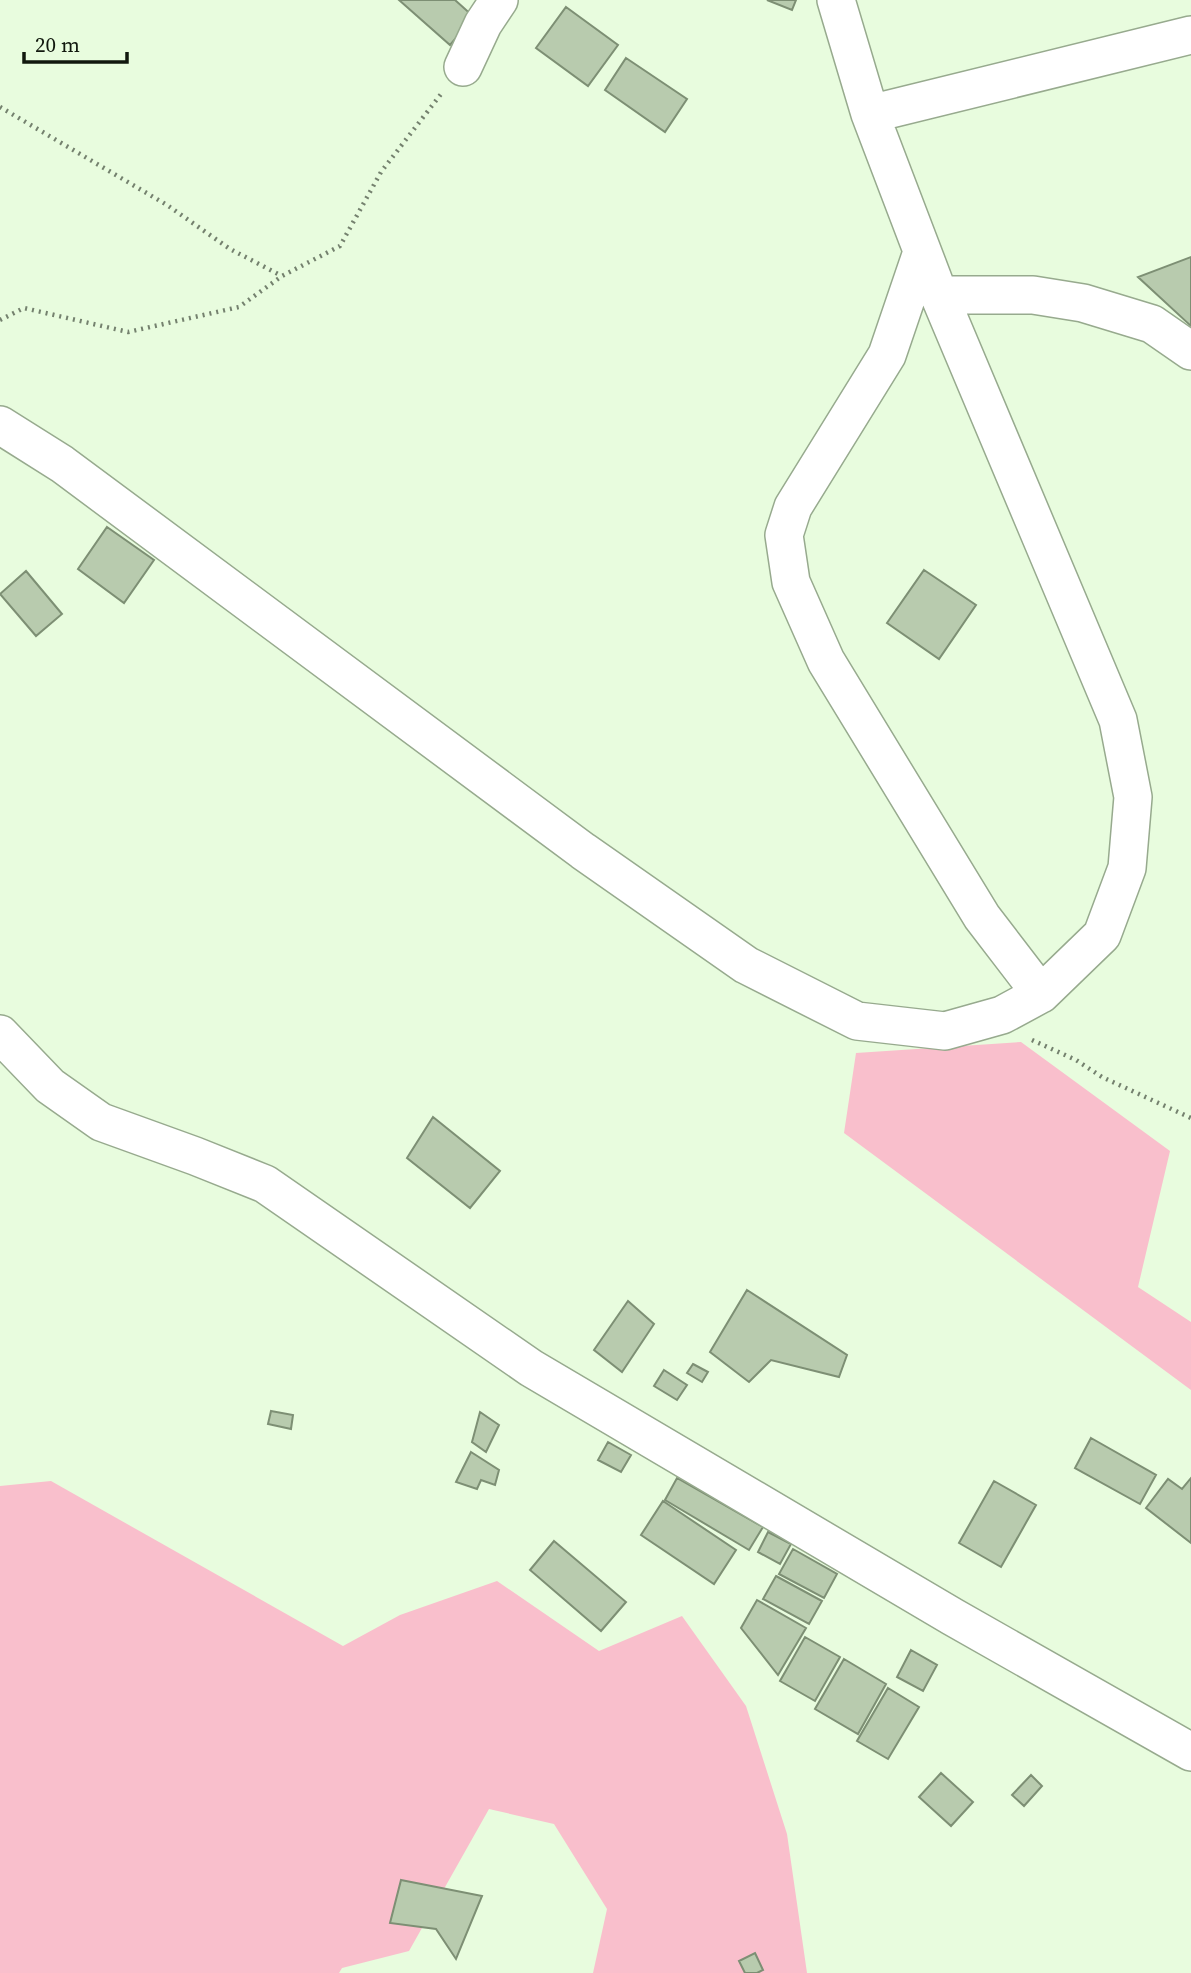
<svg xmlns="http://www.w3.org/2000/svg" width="1191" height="1973" font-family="'Source Serif 4',serif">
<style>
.green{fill:#f9bfcc}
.building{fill:#b8cbae;stroke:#7d8f74;stroke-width:2}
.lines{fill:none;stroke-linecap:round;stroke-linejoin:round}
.minor-casing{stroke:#97aa8e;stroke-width:40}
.path{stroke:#74816e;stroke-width:4.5;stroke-dasharray:2 5;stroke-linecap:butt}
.minor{stroke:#fff;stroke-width:37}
</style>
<rect width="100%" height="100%" fill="#e8fcde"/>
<path class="green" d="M1021,1042L1170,1151L1138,1287L1191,1322V1390L844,1133L856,1053Z
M51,1481L343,1646L400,1615L497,1581L599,1651L682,1616L746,1706L787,1834L807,1973H593L607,1909L554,1824L489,1809L409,1951L342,1968L339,1973H0V1486Z"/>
<path class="building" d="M399,0H455L474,17L450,45Z
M767,0H796L792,10Z
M566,7L618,45L588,86L536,48Z
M626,58L687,99L665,132L605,90Z
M1191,257V326L1138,277Z
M107,527L154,560L124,603L78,569Z
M924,570L976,605L939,659L887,623Z
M26,571L62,614L36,636L0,594Z
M433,1117L500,1171L470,1208L407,1158Z
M747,1290L847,1355L839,1377L771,1360L749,1382L710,1352Z
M628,1301L654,1324L622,1372L594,1350Z
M693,1364L708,1372L702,1382L687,1373Z
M664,1370L687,1385L677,1400L654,1386Z
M271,1411L293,1415L291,1429L268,1424Z
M480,1412L499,1425L486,1452L472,1442Z
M1091,1438L1156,1475L1140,1504L1075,1468Z
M608,1442L631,1455L621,1472L598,1460Z
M471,1452L499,1470L495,1485L481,1480L477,1489L456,1482Z
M677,1478L763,1527L749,1550L665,1500Z
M1191,1478V1543L1146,1508L1168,1479L1182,1489Z
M994,1481L1036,1505L1001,1567L959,1543Z
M663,1501L736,1550L714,1584L641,1535Z
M768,1532L791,1544L780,1564L758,1552Z
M554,1541L626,1602L601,1631L530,1570Z
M793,1549L837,1574L824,1598L779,1574Z
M776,1576L822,1601L809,1624L763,1599Z
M757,1600L806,1628L778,1675L741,1628Z
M805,1637L840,1657L815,1701L780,1681Z
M911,1650L937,1665L923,1691L897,1677Z
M844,1659L886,1684L858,1734L815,1709Z
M888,1688L919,1707L888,1759L857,1741Z
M941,1773L973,1802L951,1826L919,1797Z
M1031,1775L1042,1786L1024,1806L1012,1795Z
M401,1880L482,1896L456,1959L436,1929L390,1923Z
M755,1953L763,1970L757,1973H745L739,1961Z"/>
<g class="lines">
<g class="minor-casing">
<path id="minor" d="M463,67L483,24L499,0
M870,114L1191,35
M922,252L887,355L793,507L784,535L791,582L826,661L982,917L1041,994
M939,295H1033L1083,303L1152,324L1191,351
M0,425L62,464L583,851L746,965L857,1021L945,1031L1002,1015L1041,994L1102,935L1127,868L1133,797L1118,720L939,295L870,114L836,0
M0,1034L50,1086L101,1122L195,1156L265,1184L531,1368L953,1617L1191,1752"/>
</g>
<path class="path" d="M0,107L167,205L230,249L282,276
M0,320L24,308L128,332L239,307L282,276L340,246L381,172L441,94
M1032,1040L1076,1060L1102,1077L1191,1118"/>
<use href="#minor" class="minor"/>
</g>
<path d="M24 52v10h103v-10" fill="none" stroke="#11180e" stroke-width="3.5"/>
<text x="35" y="52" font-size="21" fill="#11180e" stroke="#e8fcde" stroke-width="5" paint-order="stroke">20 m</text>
</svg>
